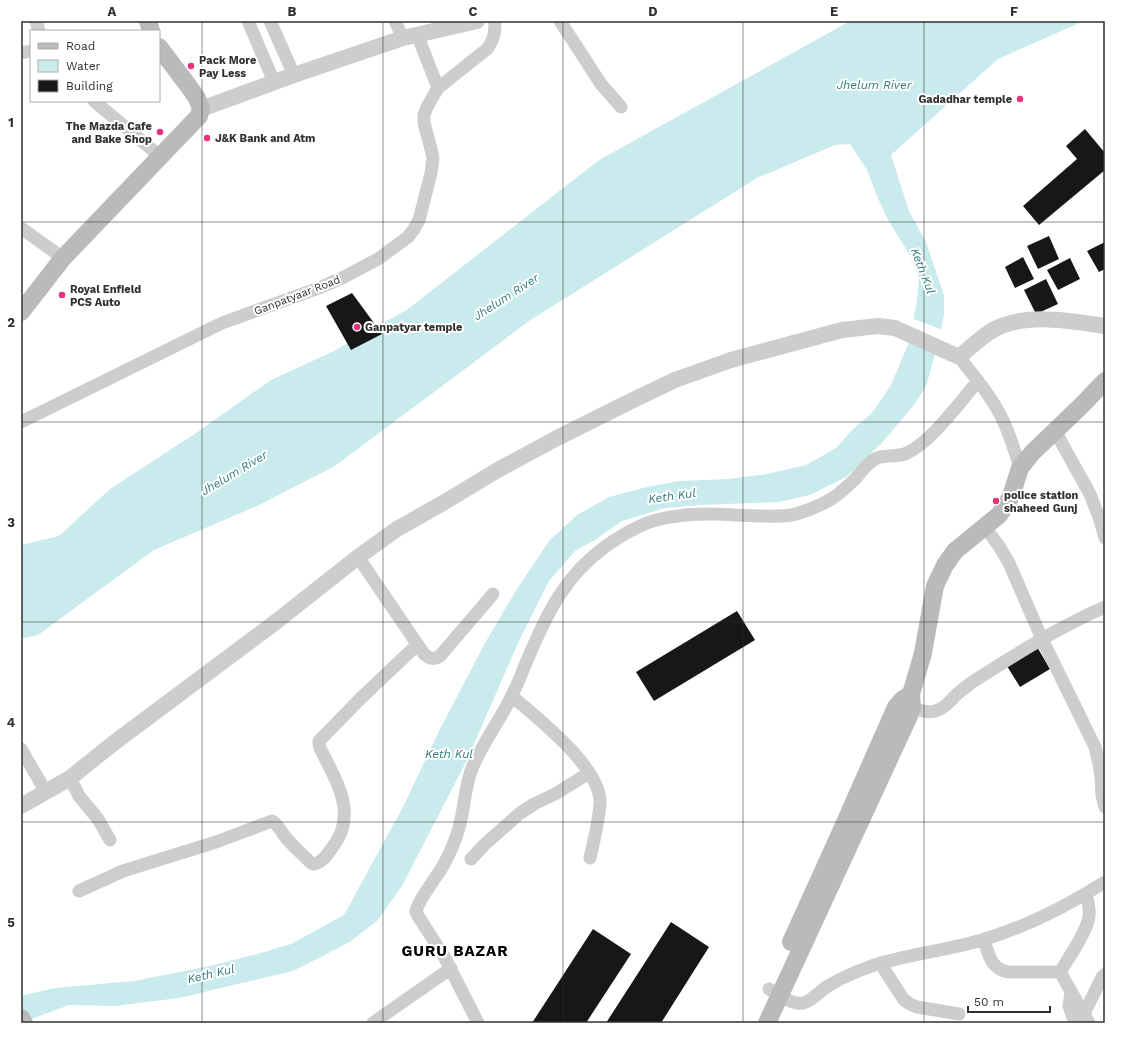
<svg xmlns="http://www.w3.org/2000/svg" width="1126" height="1044" font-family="'Work Sans',sans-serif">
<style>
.water{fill:#caebed}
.pier{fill:#fff}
.building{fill:#171717}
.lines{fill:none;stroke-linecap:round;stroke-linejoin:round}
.minor{stroke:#cdcdcd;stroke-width:13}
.tertiary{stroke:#cdcdcd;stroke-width:16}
.secondary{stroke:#bababa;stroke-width:18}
.grid{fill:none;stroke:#303030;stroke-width:1;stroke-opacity:0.55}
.poi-dot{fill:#e7327d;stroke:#fff;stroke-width:1.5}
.labels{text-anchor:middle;stroke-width:4;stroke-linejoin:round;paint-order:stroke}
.poi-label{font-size:11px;font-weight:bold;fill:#303030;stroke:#fff;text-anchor:start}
.street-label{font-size:11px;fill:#303030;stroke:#fff}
.water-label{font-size:12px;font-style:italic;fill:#367c80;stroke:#fff}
.district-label{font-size:15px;font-weight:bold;letter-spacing:1px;fill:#000;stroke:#fff}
.neatline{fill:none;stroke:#303030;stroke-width:1.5}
.grid-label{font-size:13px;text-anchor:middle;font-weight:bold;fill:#303030}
</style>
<rect width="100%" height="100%" fill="#fff"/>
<path class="water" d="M850,21H1084L998,59L891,155L909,211L926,242L944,295V314L939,341L926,386L914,405L880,445L846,477L810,495L779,502L702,505L665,508L622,521L595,540L575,551L549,581L519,641L467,760L402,886L377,921L351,941L323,956L293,971L179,998L115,1006L69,1005L21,1023V997L25,995L55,988L134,981L210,966L257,954L291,944L344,915L404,805L439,731L485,643L515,592L549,541L577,515L609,497L647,487L679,481L728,479L767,474L806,465L836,448L853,429L872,413L891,385L909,342L917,301L919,278L911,257L888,220L876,194L867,170L850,144L835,145L757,178L529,321L335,466L257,506L154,550L38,635L21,639V545L59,536L110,489L196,433L271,380L334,351L408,309L599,160Z"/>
<path class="pier" d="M911,318L943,330L941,341H907Z"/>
<path class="building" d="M1085,129L1105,153V170L1039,225L1023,206L1077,159L1066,146Z
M1049,236L1059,259L1038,269L1027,246Z
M1105,242V269L1099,272L1087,251Z
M1023,257L1034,279L1015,288L1005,267Z
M1070,258L1080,279L1058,290L1047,270Z
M1046,279L1058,304L1036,314L1024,290Z
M352,293L382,334L351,350L326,306Z
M737,611L755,640L654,701L636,672Z
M1036,645L1050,669L1020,687L1005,663Z
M671,922L709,947L661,1023H606Z
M593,929L631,954L586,1023H532Z"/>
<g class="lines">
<path class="minor" d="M36,21L39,31
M248,21L274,82
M270,21L294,75
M395,21L403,38
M560,21L601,84L621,107
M417,34L438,88
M21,53L31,51
M94,101L161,157
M21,228L63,258
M959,357C976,379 995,400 1006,427C1011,440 1016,454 1020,468
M21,422L222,323L319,288L342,278L378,259L408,237L414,229L419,220L431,173L433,158L431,149L424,123V115L427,107L438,88L487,49C494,39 495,34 495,21
M1055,431L1090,494L1100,520L1105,538
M985,527L999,546L1009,563L1042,639L1074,704L1095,747L1099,764L1101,777L1102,796L1105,807
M358,557L424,654C430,659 434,660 440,656L493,594
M512,696C538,719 601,767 600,803C599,821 594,840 590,858
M912,707C920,711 929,714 938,710C946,707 951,700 957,694C962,690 968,685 974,681C1016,654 1059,627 1105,607
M21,749L46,792
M70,778L79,796L98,819L110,840
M471,859L484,845L519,814L534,804L555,794L589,773
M79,891L123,871L216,842L272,821C278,824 283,835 288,840C295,848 303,855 311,863L314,864C322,863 327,855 332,848C359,814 336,781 320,748L319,744V741L361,698L417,645
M984,940C989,955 990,968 1008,972H1060C1068,959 1088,930 1089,916C1090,908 1088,901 1086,894
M880,963L904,1000L910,1004L917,1007L959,1014
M1060,972L1089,1023
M769,989C779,995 792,1005 803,1003C812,1001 820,991 828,986C841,978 855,972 869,967C906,954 947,951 985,939C1028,926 1067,906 1105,882
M1071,993L1069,1006L1075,1023
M1084,1014L1102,977L1105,974
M373,1023C399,1004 425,987 451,968
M478,1023L445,958L418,916L416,911C420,898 429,888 435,878C441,870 446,861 450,852C454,843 458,833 460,824C465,804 465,784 473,766C484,741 501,719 512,695C519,682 523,669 529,656C548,611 566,575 606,546C619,537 632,529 647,523C675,513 706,513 735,515C754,515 772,518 791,515C802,513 825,504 834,497C841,493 847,486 853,481C859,475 864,467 871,462C882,452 894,459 907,453C932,441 960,402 978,381"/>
<path class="tertiary" d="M201,109L294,75L403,38L477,21
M21,806L70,778L115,742L277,621L358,557L397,529L443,503L496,471L555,439L629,402L675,380L731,360L842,330L878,326L895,328L959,357C970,348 981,337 993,330C1025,312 1071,321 1105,326"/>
<path class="secondary" d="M148,21L151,31
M21,312L63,258L199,116L201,109L197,98L187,84L159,47
M791,942L840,834L896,707L902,700L911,694
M21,1018L24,1023
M767,1023L909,716L912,707L911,694L923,653L935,586L945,565L955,551L999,515L1007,504L1012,493L1020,468L1032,453L1082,405L1105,381"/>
</g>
<path class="grid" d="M202,21V1023M383,21V1023M563,21V1023M743,21V1023M924,21V1023M21,222H1105M21,422H1105M21,622H1105M21,822H1105"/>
<g class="poi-dot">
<circle cx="191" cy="66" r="4"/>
<circle cx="1020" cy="99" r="4"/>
<circle cx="160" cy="132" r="4"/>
<circle cx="207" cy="138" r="4"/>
<circle cx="62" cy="295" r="4"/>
<circle cx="357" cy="327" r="4"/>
<circle cx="996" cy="501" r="4"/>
</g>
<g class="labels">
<g class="poi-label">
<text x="199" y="64">Pack More<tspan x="199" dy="13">Pay Less</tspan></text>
<text x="1012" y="103" text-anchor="end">Gadadhar temple</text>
<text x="152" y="130" text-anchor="end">The Mazda Cafe<tspan x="152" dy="13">and Bake Shop</tspan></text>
<text x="215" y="142">J&amp;K Bank and Atm</text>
<text x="70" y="293">Royal Enfield<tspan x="70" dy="13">PCS Auto</tspan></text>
<text x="365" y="331">Ganpatyar temple</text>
<text x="1004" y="499">police station<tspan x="1004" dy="13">shaheed Gunj</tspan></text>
</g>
<g class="street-label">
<text transform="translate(297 295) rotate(-21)" y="4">Ganpatyaar Road</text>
</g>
<g class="water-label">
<text x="874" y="89">Jhelum River</text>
<text transform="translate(923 271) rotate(69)" y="4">Keth Kul</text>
<text transform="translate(506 297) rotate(-33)" y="4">Jhelum River</text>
<text transform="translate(234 473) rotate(-31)" y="4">Jhelum River</text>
<text transform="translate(672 496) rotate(-8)" y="4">Keth Kul</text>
<text x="449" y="758">Keth Kul</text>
<text transform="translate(211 974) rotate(-13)" y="4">Keth Kul</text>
</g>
<g class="district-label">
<text x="455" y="956">GURU BAZAR</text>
</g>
</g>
<rect width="1126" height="1044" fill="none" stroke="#ffffff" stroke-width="44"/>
<rect x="30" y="30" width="130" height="72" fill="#ffffff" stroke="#acacac"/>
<rect x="38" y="43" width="20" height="6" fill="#bababa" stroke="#acacac"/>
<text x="66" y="50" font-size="12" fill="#303030">Road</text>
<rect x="38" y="60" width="20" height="12" fill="#caebed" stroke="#acacac"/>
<text x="66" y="70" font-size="12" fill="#303030">Water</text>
<rect x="38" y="80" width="20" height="12" fill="#171717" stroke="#acacac"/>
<text x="66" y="90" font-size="12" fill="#303030">Building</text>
<path d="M968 1006v6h82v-6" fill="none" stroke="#303030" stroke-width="2"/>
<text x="974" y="1006" font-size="12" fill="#303030" stroke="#ffffff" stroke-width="3" paint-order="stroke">50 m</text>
<rect x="22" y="22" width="1082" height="1000" class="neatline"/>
<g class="grid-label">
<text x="112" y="16">A</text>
<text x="292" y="16">B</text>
<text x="473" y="16">C</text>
<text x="653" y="16">D</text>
<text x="834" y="16">E</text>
<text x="1014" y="16">F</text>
<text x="11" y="127">1</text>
<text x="11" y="327">2</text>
<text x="11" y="527">3</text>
<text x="11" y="727">4</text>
<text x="11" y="927">5</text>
</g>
</svg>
